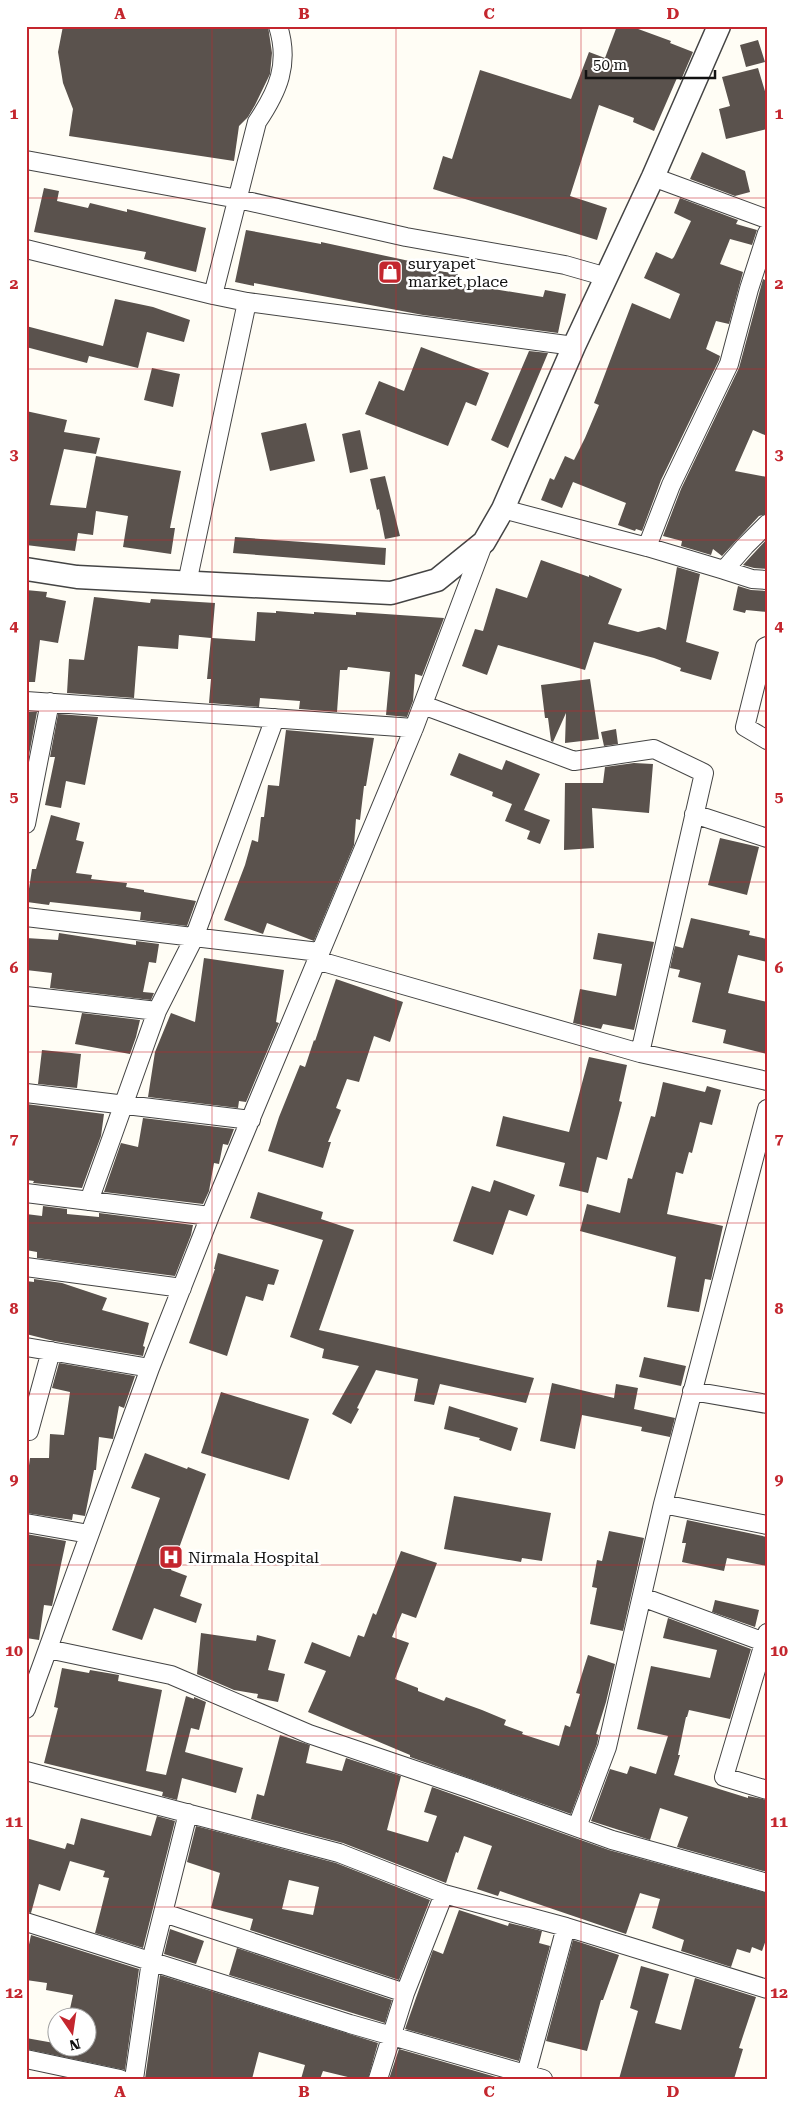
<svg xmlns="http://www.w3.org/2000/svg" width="793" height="2105" font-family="'Roboto Serif',serif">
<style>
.building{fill:#5a524d;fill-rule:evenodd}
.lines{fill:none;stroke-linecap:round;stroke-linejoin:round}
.minor-casing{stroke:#444;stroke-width:20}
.tertiary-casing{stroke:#444;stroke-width:25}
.minor{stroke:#fff;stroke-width:18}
.tertiary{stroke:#fff;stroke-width:22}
.grid{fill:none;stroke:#c4262e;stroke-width:1;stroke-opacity:0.55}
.labels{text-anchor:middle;stroke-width:5;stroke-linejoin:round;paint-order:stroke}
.poi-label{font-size:16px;fill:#111;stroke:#fff;text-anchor:start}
.neatline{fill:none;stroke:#c4262e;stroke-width:2}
.grid-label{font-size:16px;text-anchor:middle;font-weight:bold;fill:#c4262e}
</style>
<rect width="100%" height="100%" fill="#fffdf5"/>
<path class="building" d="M63,26H268L272,53L270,74L255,105L248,117L239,126L234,161L69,136L73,109L63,83L58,52Z
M617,26H630L671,41L670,43L693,52L681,80L677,78L654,131L633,122L634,118L599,105L570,196L607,208L597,240L433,189L443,156L452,159L480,70L571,99L589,52L605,58Z
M758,40L765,62L746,67L740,45Z
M758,68L767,98V129L726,139L719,109L730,106L722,77Z
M702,152L745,171L750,192L735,196L690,179Z
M44,188L59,191L57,201L88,208L90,203L127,212V209L206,228L196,272L144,259L146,252L34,232Z
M680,198L738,220L736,224L757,230L752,245L730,239L720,264L743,272L729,324L716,321L706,349L720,356L719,360L661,480L642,531L636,529L635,531L618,525L626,503L573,482L562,508L541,500L550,478L554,480L565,456L574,460L585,438L599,405L594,403L632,303L670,319L680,294L644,278L656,252L672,259L674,257L691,221L674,213Z
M246,230L321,244V242L428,265L427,269L458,274L457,283L543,297L545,290L566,294L558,333L423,315L254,283V286L235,282Z
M763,279L767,281V436L753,430L735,471L767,477V514L759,516L722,556L713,549L711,555L681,546L682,541L663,536L681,489L739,368Z
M115,299L153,307L190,320L184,342L147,332L138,368L89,356L87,363L26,347V326L103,346Z
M421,347L489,373L476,406L466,402L448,446L365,414L379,381L404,391Z
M529,351L548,353L508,448L491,440Z
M152,368L180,374L173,407L144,400Z
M26,411L67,420L64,432L100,438L96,454L64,449L50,505L86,508L96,456L181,471L170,528H175L171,554L123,547L128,516L96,511L93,535L78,533L75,551L26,545Z
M306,423L315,461L270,471L261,433Z
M360,430L368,469L350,473L342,434Z
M385,476L400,536L385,539L379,509L377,510L370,479Z
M235,537L386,548L385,565L233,553Z
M767,539V569L754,568L743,565Z
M541,560L589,577V575L622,589L608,624L638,632L659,627L666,630L677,567L700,574L686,642L719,652L711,680L680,671L681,668L654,658L594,642L585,670L498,645L487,675L462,666L475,629L483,631L496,588L527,598Z
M738,586L751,590L767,591V612L746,610L745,613L733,610Z
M26,590L47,592L46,597L66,601L58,643L40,640L35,682H26Z
M94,597L150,603L151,599L215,603L212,638L255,641L257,612L276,613V611L314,614V612L356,615V612L444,618L422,676L415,674L413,701L407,717L386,715L390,672L348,667L347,670H340L337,712L299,709L300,701L260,698L259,707L209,703L211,679H207L211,638L179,635L178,649L138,646L134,698L67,693L69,659L84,660Z
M590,679L599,739L565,743L566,713L553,742L551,741L548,718H545L541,685Z
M26,712H37L29,755L26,754Z
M58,714L98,717L85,785L66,781L61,808L45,805L55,757H50Z
M616,729L618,744L604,746L601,732Z
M286,730L374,738L366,786H364L360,820L356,819L354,845L314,941L267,923L263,934L224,920L245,865L252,840L258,842L261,817H264L268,785L279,786Z
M459,753L502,770L506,760L540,774L524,810L550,820L540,844L527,839L530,831L505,821L512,804L492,796L493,792L450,775Z
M634,763L653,764L649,813L592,808L594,848L564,850L565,783H603L605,767Z
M51,815L80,823L76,840L84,842L76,873L92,875L91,879L127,883L126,887L144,890V892L196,901L187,926L140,920L141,912L50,902L49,905L27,902L32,869H36Z
M720,838L759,847L747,895L708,885Z
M691,918L750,931L749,935L767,939V962L738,955L728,993L767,1002V1054L723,1043L726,1030L692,1022L701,983L678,977L680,970L670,968L675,946L683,948Z
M59,933L136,945V941L159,944L156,963L149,962L143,992L154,993L151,1000L50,988L52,973L26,970V938L58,940Z
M598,933L654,942L634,1030L603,1024L601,1029L573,1023L580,989L616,996L622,964L593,959Z
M204,958L284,970L276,1022L279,1023L246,1102L239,1101L238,1108L148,1097L155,1052L171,1013L195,1022Z
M336,979L403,1002L390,1042L374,1036L359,1082L347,1079L336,1108L341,1110L328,1142H331L323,1168L268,1151L279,1117L300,1065L305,1067L314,1040L315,1041Z
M82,1013L140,1020L136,1037L130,1054L75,1044Z
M42,1050L81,1054L77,1088L38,1084Z
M589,1057L627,1065L619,1101L622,1102L607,1160L597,1157L588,1193L559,1186L565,1163L496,1146L503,1116L569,1132Z
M663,1082L705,1092L707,1086L721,1090L712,1125L700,1122L692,1153L689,1152L683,1174L676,1172L667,1214L723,1226L711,1280L705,1279L699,1312L667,1307L676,1257L580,1231L587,1204L620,1213L628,1178L632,1179L651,1116L655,1117Z
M26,1104L104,1114L101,1136L82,1188L33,1183L34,1181L26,1180Z
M143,1118L234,1129L228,1145L223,1144L219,1164L214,1163L209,1191L203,1204L104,1192L121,1143L138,1147Z
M494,1180L535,1195L527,1216L509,1210L493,1255L453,1241L472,1186L490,1192Z
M258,1192L323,1212L321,1219L354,1230L319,1330L534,1378L526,1403L440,1384L434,1405L414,1401L418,1379L376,1370L357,1408L359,1409L351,1424L332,1414L359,1366L322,1358L324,1349L290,1337L323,1240L250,1218Z
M43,1206L67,1209V1214L99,1217V1213L193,1225L191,1235L175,1276L37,1258V1252L26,1250V1214L42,1216Z
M218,1253L279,1270L274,1285L268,1284L263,1301L246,1296L227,1356L189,1343L215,1269H214Z
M34,1279L62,1283L107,1298L102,1310L149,1323L143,1346L145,1347L143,1356L54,1341L26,1334V1281L34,1282Z
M644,1357L686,1366L681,1386L639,1377Z
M59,1363L135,1376L124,1408L119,1406L113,1439L99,1437L96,1470H94L85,1516L73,1514L72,1520L26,1513V1488L30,1458H49L50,1434L64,1435L70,1392L52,1388Z
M552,1383L614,1398L616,1384L638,1388L634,1409L675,1418L670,1437L641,1431L642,1427L582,1415L575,1449L540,1441Z
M221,1392L309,1419L289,1480L201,1453Z
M449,1406L518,1428L511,1451L479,1440L480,1438L444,1429Z
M145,1453L187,1469L188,1467L206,1474L171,1570L187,1576L180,1596L202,1604L196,1623L154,1608L142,1640L112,1630L160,1498L131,1488Z
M454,1496L551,1513L542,1561L522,1558L521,1562L444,1549Z
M687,1520L767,1537V1566L727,1558L724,1571L682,1562L686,1543H682Z
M609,1531L644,1538L623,1631L590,1624L597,1588L592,1587L597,1560L602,1561Z
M26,1534L66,1541L52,1606L44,1605L39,1640L26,1638Z
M401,1551L437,1563L416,1618L402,1613L392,1637L409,1643L395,1679L418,1688V1691L444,1701L446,1697L482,1710L506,1720L504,1725L523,1732L522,1734L559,1746L565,1725L570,1727L580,1694L576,1693L588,1655L615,1664L606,1702L596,1734L599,1735L597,1744L571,1814L410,1757V1755L308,1712L326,1671L304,1663L312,1642L350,1657L358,1635L364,1637L373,1613L376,1615Z
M715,1600L759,1610L755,1627L712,1612Z
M668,1618L751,1649L730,1719L689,1710L687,1717H686L678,1755H680L674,1775L748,1798V1796L767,1800V1872L677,1847L688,1817L660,1808L650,1840L591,1821L610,1769L627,1774L630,1766L656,1774L668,1736L637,1729L651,1666L710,1678L717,1650L663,1638Z
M201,1633L256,1641L257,1635L276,1640L268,1670L285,1674L278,1702L257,1698L258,1694L234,1690L197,1674Z
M62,1668L89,1673L90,1670L119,1675L118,1681L162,1690L146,1771L166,1775L186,1696L194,1699V1697L206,1702L199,1730L191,1728L185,1752L243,1768L236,1793L182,1778L177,1800L162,1796L163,1792L44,1763L58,1708L54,1707Z
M280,1735L310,1745L306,1763L342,1771L346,1758L401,1776L387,1830L428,1842L437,1816L424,1812L432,1787L609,1850L767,1893V1937L762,1951L752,1947L750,1953L737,1949L731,1967L681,1951L684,1940L652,1928L660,1899L640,1893L626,1934L500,1891L498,1896L477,1889L492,1846L464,1836L458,1853L456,1852L446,1883L343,1843L251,1819L257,1794L264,1796Z
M157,1816L175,1821L143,1948L95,1933L109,1878L103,1877L105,1871L70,1861L60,1891L39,1884L31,1913L26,1912V1838L65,1849L67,1843L74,1845L81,1818L151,1836Z
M196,1826L336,1863L430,1900L399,1980L250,1930L253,1919L211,1908L220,1873L187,1862ZM289,1880L319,1887L313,1915L282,1909Z
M459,1910L508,1926L509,1923L542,1931L539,1943L550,1946L519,2061L405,2029L433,1950L443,1954Z
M170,1929L204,1941L196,1964L164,1954Z
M31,1935L139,1969L125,2070L26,2049V2038L54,2043V2048H88V2018H68L73,1995L46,1990L47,1983L26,1980V1959Z
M573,1940L619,1955L603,2000H601L587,2051L546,2041Z
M237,1948L392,2000L385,2023L229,1975Z
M641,1966L669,1974L655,2023L681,2030L695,1978L756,1997L739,2048L743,2049L734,2079H619L638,2011L630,2008Z
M160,1975L378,2043L368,2079H356L323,2071L320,2079H301L305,2065L259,2052L252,2079H145Z
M399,2049L503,2079H389Z"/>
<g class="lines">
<g class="minor-casing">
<path id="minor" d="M278,26C290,64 278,91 257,122L213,295L247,302L574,346
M26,160L238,199L406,237L565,265L607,277
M653,177L767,219
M26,249L213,295
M503,509L647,547L724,570L745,546L767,524
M647,547L671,485L729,364L749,289L767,233
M724,570L752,579L767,580
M187,583L247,302
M767,646L765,647L745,727L767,740
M26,701L414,728
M694,814L767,838
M26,824L50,702
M26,917L319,952
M316,960L640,1053L704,773L654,749L574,761L423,705
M26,996L157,1011L89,1201
M157,1011L194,938L275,718
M640,1053L767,1081
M26,1093L251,1120
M767,1109L663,1504L767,1525
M26,1193L210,1216
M26,1267L182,1288
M26,1347L150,1368
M692,1391L767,1404
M26,1431H29L51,1351
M26,1523L89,1534
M642,1597L767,1643
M767,1633L724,1777L767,1790
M48,1649L171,1675L309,1734L468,1788L612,1840L767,1883
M26,1709L150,1368L210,1216L414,728L484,542
M26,1771L339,1853L444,1894L566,1927L767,1989
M577,1827L607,1747L663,1504
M164,1913L405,1993
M26,1922L350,2024L543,2079
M26,2059L120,2079
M526,2074L566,1927
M134,2079L151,1961L188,1813
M378,2079L405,1993L444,1894"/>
</g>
<g class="tertiary-casing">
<path id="tertiary" d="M26,569L77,577L391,593L437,580L484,542L503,509L574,346L653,177L719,26"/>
</g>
<use href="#minor" class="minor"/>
<use href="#tertiary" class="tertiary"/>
</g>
<path class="grid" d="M212,26V2079M396,26V2079M581,26V2079M26,198H767M26,369H767M26,540H767M26,711H767M26,882H767M26,1052H767M26,1223H767M26,1394H767M26,1565H767M26,1736H767M26,1907H767"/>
<defs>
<g id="shop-square" transform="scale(1.25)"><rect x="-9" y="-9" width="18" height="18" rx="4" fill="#c4262e" stroke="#fff"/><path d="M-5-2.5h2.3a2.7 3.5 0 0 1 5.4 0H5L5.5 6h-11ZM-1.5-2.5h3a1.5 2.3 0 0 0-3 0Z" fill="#fff"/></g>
<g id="hospital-square" transform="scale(1.25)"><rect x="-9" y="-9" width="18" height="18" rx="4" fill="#c4262e" stroke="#fff"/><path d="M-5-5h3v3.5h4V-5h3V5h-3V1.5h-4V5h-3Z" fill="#fff"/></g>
</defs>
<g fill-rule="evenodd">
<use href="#shop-square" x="390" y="272"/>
<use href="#hospital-square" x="171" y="1557"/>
</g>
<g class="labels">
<g class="poi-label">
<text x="408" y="269">suryapet<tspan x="408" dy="18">market place</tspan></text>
<text x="188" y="1563">Nirmala Hospital</text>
</g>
</g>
<rect width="793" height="2105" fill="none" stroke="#ffffff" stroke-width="55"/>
<g transform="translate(72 2032) rotate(167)"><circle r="24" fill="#ffffff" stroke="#a0a0a0"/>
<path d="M0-4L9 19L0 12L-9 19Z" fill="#c4262e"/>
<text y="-8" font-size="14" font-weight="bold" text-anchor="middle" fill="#111111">N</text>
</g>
<path d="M586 70v8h129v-8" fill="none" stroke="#111111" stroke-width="2.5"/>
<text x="593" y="70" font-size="15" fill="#111111" stroke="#ffffff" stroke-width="4" paint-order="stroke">50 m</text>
<rect x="28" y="28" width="738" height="2050" class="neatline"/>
<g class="grid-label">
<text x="120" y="19">A</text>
<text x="304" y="19">B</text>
<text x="489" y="19">C</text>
<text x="673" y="19">D</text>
<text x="14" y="119">1</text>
<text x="779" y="119">1</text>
<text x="14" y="289">2</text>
<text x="779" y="289">2</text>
<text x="14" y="460">3</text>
<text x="779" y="460">3</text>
<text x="14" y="631">4</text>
<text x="779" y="631">4</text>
<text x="14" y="802">5</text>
<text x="779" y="802">5</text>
<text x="14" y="973">6</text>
<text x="779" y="973">6</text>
<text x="14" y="1144">7</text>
<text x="779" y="1144">7</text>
<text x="14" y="1314">8</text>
<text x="779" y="1314">8</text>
<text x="14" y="1485">9</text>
<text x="779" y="1485">9</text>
<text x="14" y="1656">10</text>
<text x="779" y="1656">10</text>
<text x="14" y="1827">11</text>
<text x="779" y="1827">11</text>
<text x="14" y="1998">12</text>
<text x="779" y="1998">12</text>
<text x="120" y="2097">A</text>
<text x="304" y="2097">B</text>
<text x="489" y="2097">C</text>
<text x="673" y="2097">D</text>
</g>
</svg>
